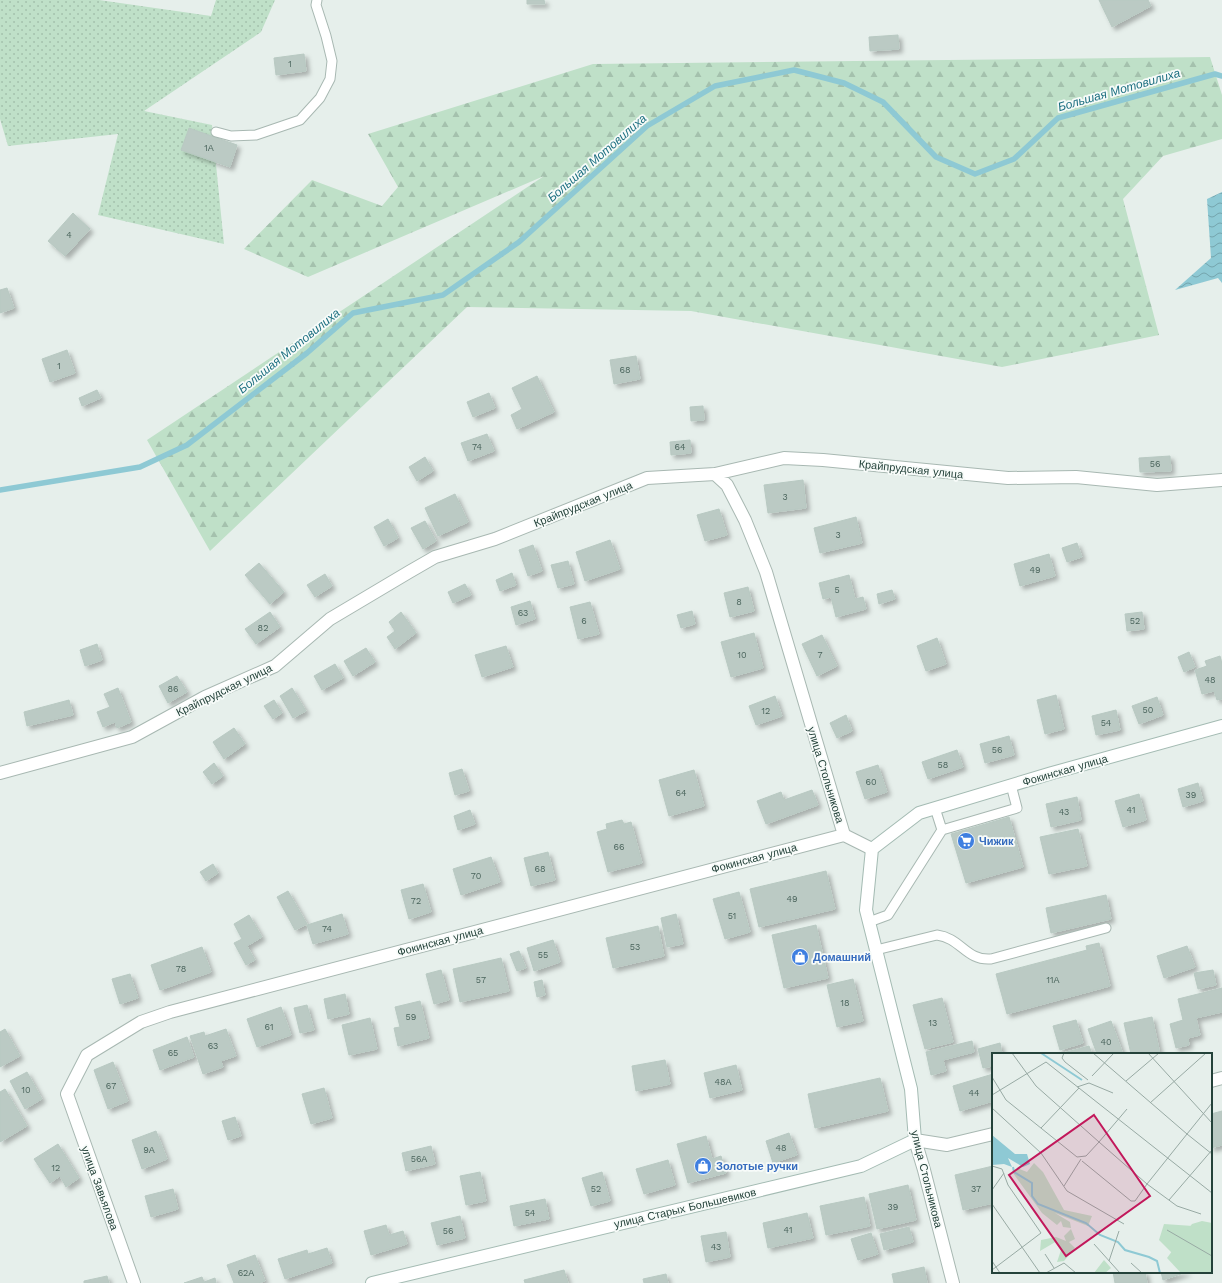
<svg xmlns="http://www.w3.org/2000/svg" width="1222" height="1283" font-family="'Work Sans',sans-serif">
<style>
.grass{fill:url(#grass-dots)}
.forest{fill:url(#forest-firs)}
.water{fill:url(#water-waves)}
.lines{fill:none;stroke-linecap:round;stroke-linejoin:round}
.stream{stroke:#8ec9d4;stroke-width:5.5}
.building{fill:#bbcac4;stroke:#b8c9c2;filter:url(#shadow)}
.service-casing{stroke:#a8b8b2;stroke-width:11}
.minor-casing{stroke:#a8b8b2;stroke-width:14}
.secondary-casing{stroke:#a4bbb3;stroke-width:14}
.service{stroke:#fff;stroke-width:9}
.minor{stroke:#fff;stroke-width:12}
.secondary{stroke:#fff;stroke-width:12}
.labels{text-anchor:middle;stroke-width:3.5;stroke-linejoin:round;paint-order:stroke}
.number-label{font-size:9px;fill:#4a645c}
.street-label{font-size:11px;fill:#24423a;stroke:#f7fbf9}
.shop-label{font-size:11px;font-weight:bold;fill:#366cbe;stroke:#f7fbf9;text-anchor:start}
.water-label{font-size:12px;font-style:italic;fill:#1c6f80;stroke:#f7fbf9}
.inset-river{fill:none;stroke:#8ec9d4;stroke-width:2}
.inset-road{fill:none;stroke:#98aaa4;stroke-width:1}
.view{fill:#c2185b;fill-opacity:0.15;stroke:#c2185b;stroke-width:2}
.inset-edge{fill:none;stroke:#24423a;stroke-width:2}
</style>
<defs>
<pattern id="grass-dots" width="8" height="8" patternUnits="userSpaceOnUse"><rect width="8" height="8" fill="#bfe0c8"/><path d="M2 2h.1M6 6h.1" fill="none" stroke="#a4c1ad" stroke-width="1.8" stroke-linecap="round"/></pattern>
<pattern id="forest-firs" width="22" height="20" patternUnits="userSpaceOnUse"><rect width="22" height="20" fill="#bfe0c8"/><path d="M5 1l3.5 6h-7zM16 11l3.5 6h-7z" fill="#a4c1ad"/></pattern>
<pattern id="water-waves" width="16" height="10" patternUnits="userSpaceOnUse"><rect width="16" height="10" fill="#8ec9d4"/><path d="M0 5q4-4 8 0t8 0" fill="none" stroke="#74a5ad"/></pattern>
<filter id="shadow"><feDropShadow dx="3.5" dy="3.5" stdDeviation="2" flood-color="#0004"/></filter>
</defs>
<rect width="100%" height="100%" fill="#e6efeb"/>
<path class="grass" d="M0,0H99L211,16L216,0H275L261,32L144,111L212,125L224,244L98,215L118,134L8,146L0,119Z"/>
<path class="forest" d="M1210,57L1222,95V139L1163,156L1123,199L1159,335L1002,367L691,311L467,307L210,551L147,440L544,176L308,277L244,249L312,180L382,206L398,187L368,134L593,64Z"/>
<path class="water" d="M1222,192V283L1218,278L1175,290L1211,258L1207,199Z"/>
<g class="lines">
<path class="stream" d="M0,490L140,467L187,445L307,353L353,313L443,295L519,242L647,126L715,86L794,70L844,83L883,102L936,157L975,174L1014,159L1058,118L1215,74L1222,76"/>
</g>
<path class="building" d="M527,0H544L545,4H527Z
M1099,0H1148L1151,6L1112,27Z
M898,35L899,49L870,51L869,37Z
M304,54L306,71L276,75L274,58Z
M189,128L237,145L230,167L181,150Z
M73,213L90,229L65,256L48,241Z
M7,288L14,308L0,313V290Z
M67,350L75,373L50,382L42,359Z
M636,356L640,379L614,384L610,360Z
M537,376L554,412L517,429L511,415L522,409L512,388Z
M97,390L101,398L82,406L79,398Z
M489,393L495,408L473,417L467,402Z
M703,406L704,420L691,421L690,407Z
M487,434L494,451L468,461L461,443Z
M690,440L691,453L671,455L670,442Z
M1170,456L1171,471L1140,472L1139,458Z
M425,457L433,471L417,481L409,467Z
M803,480L806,508L768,513L764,485Z
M455,494L468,522L438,536L425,508Z
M719,509L727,535L705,541L697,515Z
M856,517L862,543L820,553L814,528Z
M388,519L398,538L384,546L374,527Z
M425,521L436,541L423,549L411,528Z
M610,540L620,569L585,581L576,552Z
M1077,543L1082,557L1067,562L1062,548Z
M533,545L542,571L528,576L519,550Z
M1049,554L1055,576L1020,586L1014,564Z
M568,561L574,584L558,588L551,565Z
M259,563L284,592L270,604L245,575Z
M512,573L516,585L500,591L496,580Z
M325,574L332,586L315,597L307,585Z
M849,575L855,599L863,597L866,609L836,617L831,597L823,599L819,583Z
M465,584L471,595L453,603L448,592Z
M748,587L754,611L730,617L724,593Z
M892,590L895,599L879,604L877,594Z
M530,601L535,619L516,625L511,607Z
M590,602L599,634L578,639L570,607Z
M692,611L695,624L681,628L677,615Z
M270,612L280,627L256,644L245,629Z
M401,612L416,633L395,649L387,637L395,631L389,622Z
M1142,612L1144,629L1127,631L1125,614Z
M754,633L763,668L731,677L721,642Z
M822,635L837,666L817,676L802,644Z
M937,638L946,664L926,671L917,646Z
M97,644L102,660L85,666L80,650Z
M506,646L513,667L482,677L475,655Z
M366,648L375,662L353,676L344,661Z
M1189,652L1195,667L1184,672L1178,657Z
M1220,656L1222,664V699L1217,700L1214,691L1202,694L1195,670L1207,666L1205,661Z
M335,664L343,678L322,690L314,676Z
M177,676L187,692L168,703L159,686Z
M118,688L131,722L117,728L115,722L103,727L97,712L110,707L104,694Z
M292,688L306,711L293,718L280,696Z
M1056,695L1064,729L1045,734L1037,700Z
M775,696L782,716L756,725L749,706Z
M1157,697L1163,715L1139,724L1132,706Z
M69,700L73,715L27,726L24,712Z
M274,700L282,713L273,719L264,706Z
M1116,710L1120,730L1096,735L1092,716Z
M846,715L852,731L837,738L830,723Z
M234,728L245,744L224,759L213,742Z
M1009,736L1014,755L985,763L980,744Z
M957,750L963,767L928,779L922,762Z
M214,763L223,776L212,784L203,772Z
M878,765L887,792L865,799L856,772Z
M462,769L469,791L455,795L449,773Z
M694,770L704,806L669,816L659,780Z
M1198,783L1203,801L1183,807L1178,789Z
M812,790L818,805L766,824L757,801L781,792L784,800Z
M1139,794L1146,820L1123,827L1115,801Z
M1077,797L1081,820L1051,827L1046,804Z
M470,810L475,824L458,830L454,816Z
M1009,817L1023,867L966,883L951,834Z
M622,820L624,824L631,822L642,863L608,872L597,832L607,829L606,824Z
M1078,829L1087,866L1049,874L1040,837Z
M548,852L555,880L531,886L524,858Z
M491,857L500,882L461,895L453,869Z
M213,864L218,873L206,881L200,872Z
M826,871L835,909L759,927L750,889Z
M423,884L431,912L409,919L401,890Z
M288,891L307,924L295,930L277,897Z
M739,892L750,932L725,939L713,899Z
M1106,895L1111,919L1051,933L1046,908Z
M342,914L348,934L313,944L307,925Z
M676,914L683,944L667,947L661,918Z
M249,915L262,937L247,946L255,960L246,965L234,943L242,939L234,924Z
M816,925L828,978L784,988L772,935Z
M658,926L664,956L613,968L606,938Z
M553,940L560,962L534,971L527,948Z
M1099,943L1110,986L1007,1014L996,974L1087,950L1086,946Z
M1187,946L1195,967L1164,978L1157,956Z
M202,947L211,972L160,990L151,965Z
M519,951L526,968L517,971L510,954Z
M501,958L509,991L460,1002L453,969Z
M441,970L449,1000L434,1004L426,974Z
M1213,970L1216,985L1198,989L1194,973Z
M130,974L138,998L120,1004L112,979Z
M853,979L863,1021L837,1027L827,985Z
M542,980L545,995L537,997L534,982Z
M1222,988V1012L1196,1018L1200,1035L1188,1038L1189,1045L1176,1048L1170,1024L1183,1020L1178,999Z
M345,994L349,1014L328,1019L324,999Z
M942,998L953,1042L925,1049L913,1005Z
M420,1001L429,1038L398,1046L394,1028L400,1027L395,1007Z
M307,1005L314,1030L300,1033L294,1008Z
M281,1007L291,1035L257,1047L247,1019Z
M1152,1017L1160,1054H1131L1124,1023Z
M370,1018L377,1049L349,1055L342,1025Z
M1076,1020L1083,1043L1060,1050L1053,1026Z
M1111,1021L1123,1054H1097L1088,1029Z
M5,1029L20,1056L0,1067V1032Z
M226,1029L236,1056L221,1061L223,1067L203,1074L190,1036L204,1032L205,1036Z
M187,1037L194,1057L160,1070L153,1050Z
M972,1041L974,1052L943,1060L946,1071L931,1075L926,1052Z
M1000,1043L1002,1054H993V1066L983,1068L978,1049Z
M1089,1046L1092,1054H1059Z
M665,1060L670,1084L636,1091L632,1066Z
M113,1062L128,1101L108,1109L94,1070Z
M736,1065L742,1090L710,1098L704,1073Z
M27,1072L42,1099L25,1109L10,1081Z
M993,1074V1101L960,1111L953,1086Z
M880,1078L888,1111L815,1128L808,1094Z
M324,1088L332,1118L311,1124L302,1094Z
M5,1089L27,1126L0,1142V1092Z
M1222,1111V1145L1211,1148V1114Z
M235,1117L241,1136L228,1140L222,1121Z
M156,1131L167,1159L142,1169L132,1140Z
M789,1133L797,1155L773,1163L766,1141Z
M706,1136L712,1159L721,1156L726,1173L688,1183L677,1144Z
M58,1144L79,1178L66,1187L60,1176L50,1183L34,1159Z
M431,1146L435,1164L406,1171L402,1153Z
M668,1160L675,1185L644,1194L636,1169Z
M993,1166V1203L963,1210L955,1175Z
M480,1172L486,1201L466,1205L460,1176Z
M602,1172L610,1201L591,1206L582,1178Z
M908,1185L916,1220L877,1229L869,1194Z
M173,1189L178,1209L151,1217L145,1196Z
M864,1197L870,1226L826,1235L820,1206Z
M545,1199L549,1219L514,1226L510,1206Z
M807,1213L813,1238L768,1248L763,1223Z
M460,1216L465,1238L437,1245L431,1223Z
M386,1225L389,1235L403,1231L407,1244L371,1255L364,1231Z
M909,1227L913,1242L884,1250L880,1234Z
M726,1232L730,1257L706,1262L701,1236Z
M871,1233L878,1254L858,1260L851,1239Z
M327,1248L332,1263L285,1279L278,1259L307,1250L308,1254Z
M255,1255L265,1281L258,1283H234L227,1265Z
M924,1267L927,1283H894L892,1274Z
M564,1270L568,1283H525L524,1280Z
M1113,1272H1145L1147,1283H1115Z
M1161,1272H1187L1163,1280Z
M666,1274L668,1283H644L643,1279Z
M107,1276L109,1283H84V1281Z
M202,1277L204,1282L215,1278L216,1283H184Z"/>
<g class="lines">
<g class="service-casing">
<path id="service" d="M216,132L231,136L256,135L300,120L320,98L330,79L332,61L326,36L316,5L317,0
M935,808L942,830
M869,922L888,915L942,830L1017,808L1011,785
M876,950L937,935C961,938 966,961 991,959L1106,928"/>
</g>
<g class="minor-casing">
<path id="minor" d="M715,474L727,485L745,520L766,572L844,835L872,849
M0,773L132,737L205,697L275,666L330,619L409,572L435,557L495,539L647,478L715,474L784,458L823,460L1008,478L1076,477L1157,485L1222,480
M1211,1081L1222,1078
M134,1283L67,1094L87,1055L141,1022L170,1012L844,835
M953,1283L924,1170L915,1140L947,1145L993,1134"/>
</g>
<g class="secondary-casing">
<path id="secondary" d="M372,1283L861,1166L915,1140L911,1089L866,910L872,849L919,813L1052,773L1222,726"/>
</g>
<use href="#service" class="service"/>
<use href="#minor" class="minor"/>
<use href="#secondary" class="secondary"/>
</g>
<defs>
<g id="supermarket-disc" transform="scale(0.9)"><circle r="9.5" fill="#3f7fe0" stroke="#f7fbf9"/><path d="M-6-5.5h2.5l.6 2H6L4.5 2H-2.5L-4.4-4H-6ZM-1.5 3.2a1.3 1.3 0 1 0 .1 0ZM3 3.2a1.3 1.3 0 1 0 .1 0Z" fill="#fff"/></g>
<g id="shop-disc" transform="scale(0.9)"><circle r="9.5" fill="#3f7fe0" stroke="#f7fbf9"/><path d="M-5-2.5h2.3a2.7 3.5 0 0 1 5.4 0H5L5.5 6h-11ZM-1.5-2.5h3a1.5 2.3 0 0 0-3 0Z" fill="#fff"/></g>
</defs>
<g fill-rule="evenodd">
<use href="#supermarket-disc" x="966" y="841"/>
<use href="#shop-disc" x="800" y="957"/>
<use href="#shop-disc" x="703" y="1166"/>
</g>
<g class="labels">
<g class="number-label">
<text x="290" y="67">1</text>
<text x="209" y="151">1А</text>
<text x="69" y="238">4</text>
<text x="59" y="369">1</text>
<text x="625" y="373">68</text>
<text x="477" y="450">74</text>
<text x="680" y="450">64</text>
<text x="1155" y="467">56</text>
<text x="785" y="500">3</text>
<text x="838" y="538">3</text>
<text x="1035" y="573">49</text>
<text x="837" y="593">5</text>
<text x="739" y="605">8</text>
<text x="523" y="616">63</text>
<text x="584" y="624">6</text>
<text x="1135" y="624">52</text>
<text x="263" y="631">82</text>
<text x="742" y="658">10</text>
<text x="820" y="658">7</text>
<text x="1210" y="683">48</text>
<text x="173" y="692">86</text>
<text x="1148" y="713">50</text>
<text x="766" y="714">12</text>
<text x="1106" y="726">54</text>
<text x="997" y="753">56</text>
<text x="943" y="768">58</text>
<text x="871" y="785">60</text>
<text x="681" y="796">64</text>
<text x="1191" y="798">39</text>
<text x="1131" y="813">41</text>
<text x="1064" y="815">43</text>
<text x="619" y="850">66</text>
<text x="540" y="872">68</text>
<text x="476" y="879">70</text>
<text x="792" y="902">49</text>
<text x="416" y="904">72</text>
<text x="732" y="919">51</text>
<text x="327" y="932">74</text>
<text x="635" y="950">53</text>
<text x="543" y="958">55</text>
<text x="181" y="972">78</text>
<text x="481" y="983">57</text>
<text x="1053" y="983">11А</text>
<text x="845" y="1006">18</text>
<text x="411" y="1020">59</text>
<text x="933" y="1026">13</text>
<text x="269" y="1030">61</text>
<text x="1106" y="1045">40</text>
<text x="213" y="1049">63</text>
<text x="173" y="1056">65</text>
<text x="723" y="1085">48А</text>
<text x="111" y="1089">67</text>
<text x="26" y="1093">10</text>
<text x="974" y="1096">44</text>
<text x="781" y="1151">48</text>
<text x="149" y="1153">9А</text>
<text x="419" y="1162">56А</text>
<text x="56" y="1171">12</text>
<text x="596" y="1192">52</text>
<text x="976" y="1192">37</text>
<text x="893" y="1210">39</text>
<text x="530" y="1216">54</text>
<text x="788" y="1233">41</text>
<text x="448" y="1234">56</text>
<text x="716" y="1250">43</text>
<text x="246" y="1276">62А</text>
</g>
<g class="street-label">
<text transform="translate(911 469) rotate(6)" y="4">Крайпрудская улица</text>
<text transform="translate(583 504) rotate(-22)" y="4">Крайпрудская улица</text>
<text transform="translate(224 690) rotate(-26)" y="4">Крайпрудская улица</text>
<text transform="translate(1065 770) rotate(-16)" y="4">Фокинская улица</text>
<text transform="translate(826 775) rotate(73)" y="4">улица Стольникова</text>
<text transform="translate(754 858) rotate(-15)" y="4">Фокинская улица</text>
<text transform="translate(440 941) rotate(-15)" y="4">Фокинская улица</text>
<text transform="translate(927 1179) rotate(76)" y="4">улица Стольникова</text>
<text transform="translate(100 1188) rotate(70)" y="4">улица Завьялова</text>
<text transform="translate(685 1208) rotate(-13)" y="4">улица Старых Большевиков</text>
</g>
<g class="shop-label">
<text x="979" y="845">Чижик</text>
<text x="813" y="961">Домашний</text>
<text x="716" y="1170">Золотые ручки</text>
</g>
<g class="water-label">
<text transform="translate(1119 90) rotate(-16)" y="4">Большая Мотовилиха</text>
<text transform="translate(597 158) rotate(-41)" y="4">Большая Мотовилиха</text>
<text transform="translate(289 351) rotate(-39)" y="4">Большая Мотовилиха</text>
</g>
</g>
<g transform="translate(992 1053)">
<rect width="220" height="220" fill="#e6efeb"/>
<path d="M79,176L83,186L77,189L83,195L72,208L65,209L69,197L65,188L48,198L49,187L64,184L74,188L72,183ZM112,207L119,215L113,220H102Z" fill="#bfe0c8"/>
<path d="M42,110L51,119L72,157L100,163L96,173L63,160L78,169L79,175L71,174L69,168L65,172L50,160L21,120L25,115L35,119Z" fill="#bfe0c8"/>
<path d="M210,168L220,170V220H189L175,205L200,171Z" fill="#bfe0c8"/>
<path d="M172,171L201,173L182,202L167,187Z" fill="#bfe0c8"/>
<path d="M0,82L23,101H35L38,111L31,114L16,105L20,114L12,111L0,112Z" fill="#8ec9d4"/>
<path class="inset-river" d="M49,0L90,27M21,114L22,119L40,130V143L46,151L94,170L108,182L126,189L133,197L157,204L165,208L168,220"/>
<path class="inset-road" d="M20,0L44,33L107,89L135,56M72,0L70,5L73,9L96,27M101,0L195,81L220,50M156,0L220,70M100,23L122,0M0,24L14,47L85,104L94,103L107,89L155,131L195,81L220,101M134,28L167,0M85,34L97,30L121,40M0,42L54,9L220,140M158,50L214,0M0,55L49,100L75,138L132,171M49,75L87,35M90,108L139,148H143L155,131L185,153L209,161M0,113L10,116L16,132L49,180L0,217M72,133L89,106M0,137L12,120M177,147L220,97M0,151L48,220M175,177L220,203M102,191L128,220M53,201L62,215M0,208L8,220M117,208L127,178M139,210L150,220M54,220L72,210L84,220"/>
<path class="view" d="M102,62L158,143L74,203L17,122Z"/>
<rect width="220" height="220" class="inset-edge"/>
</g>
</svg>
